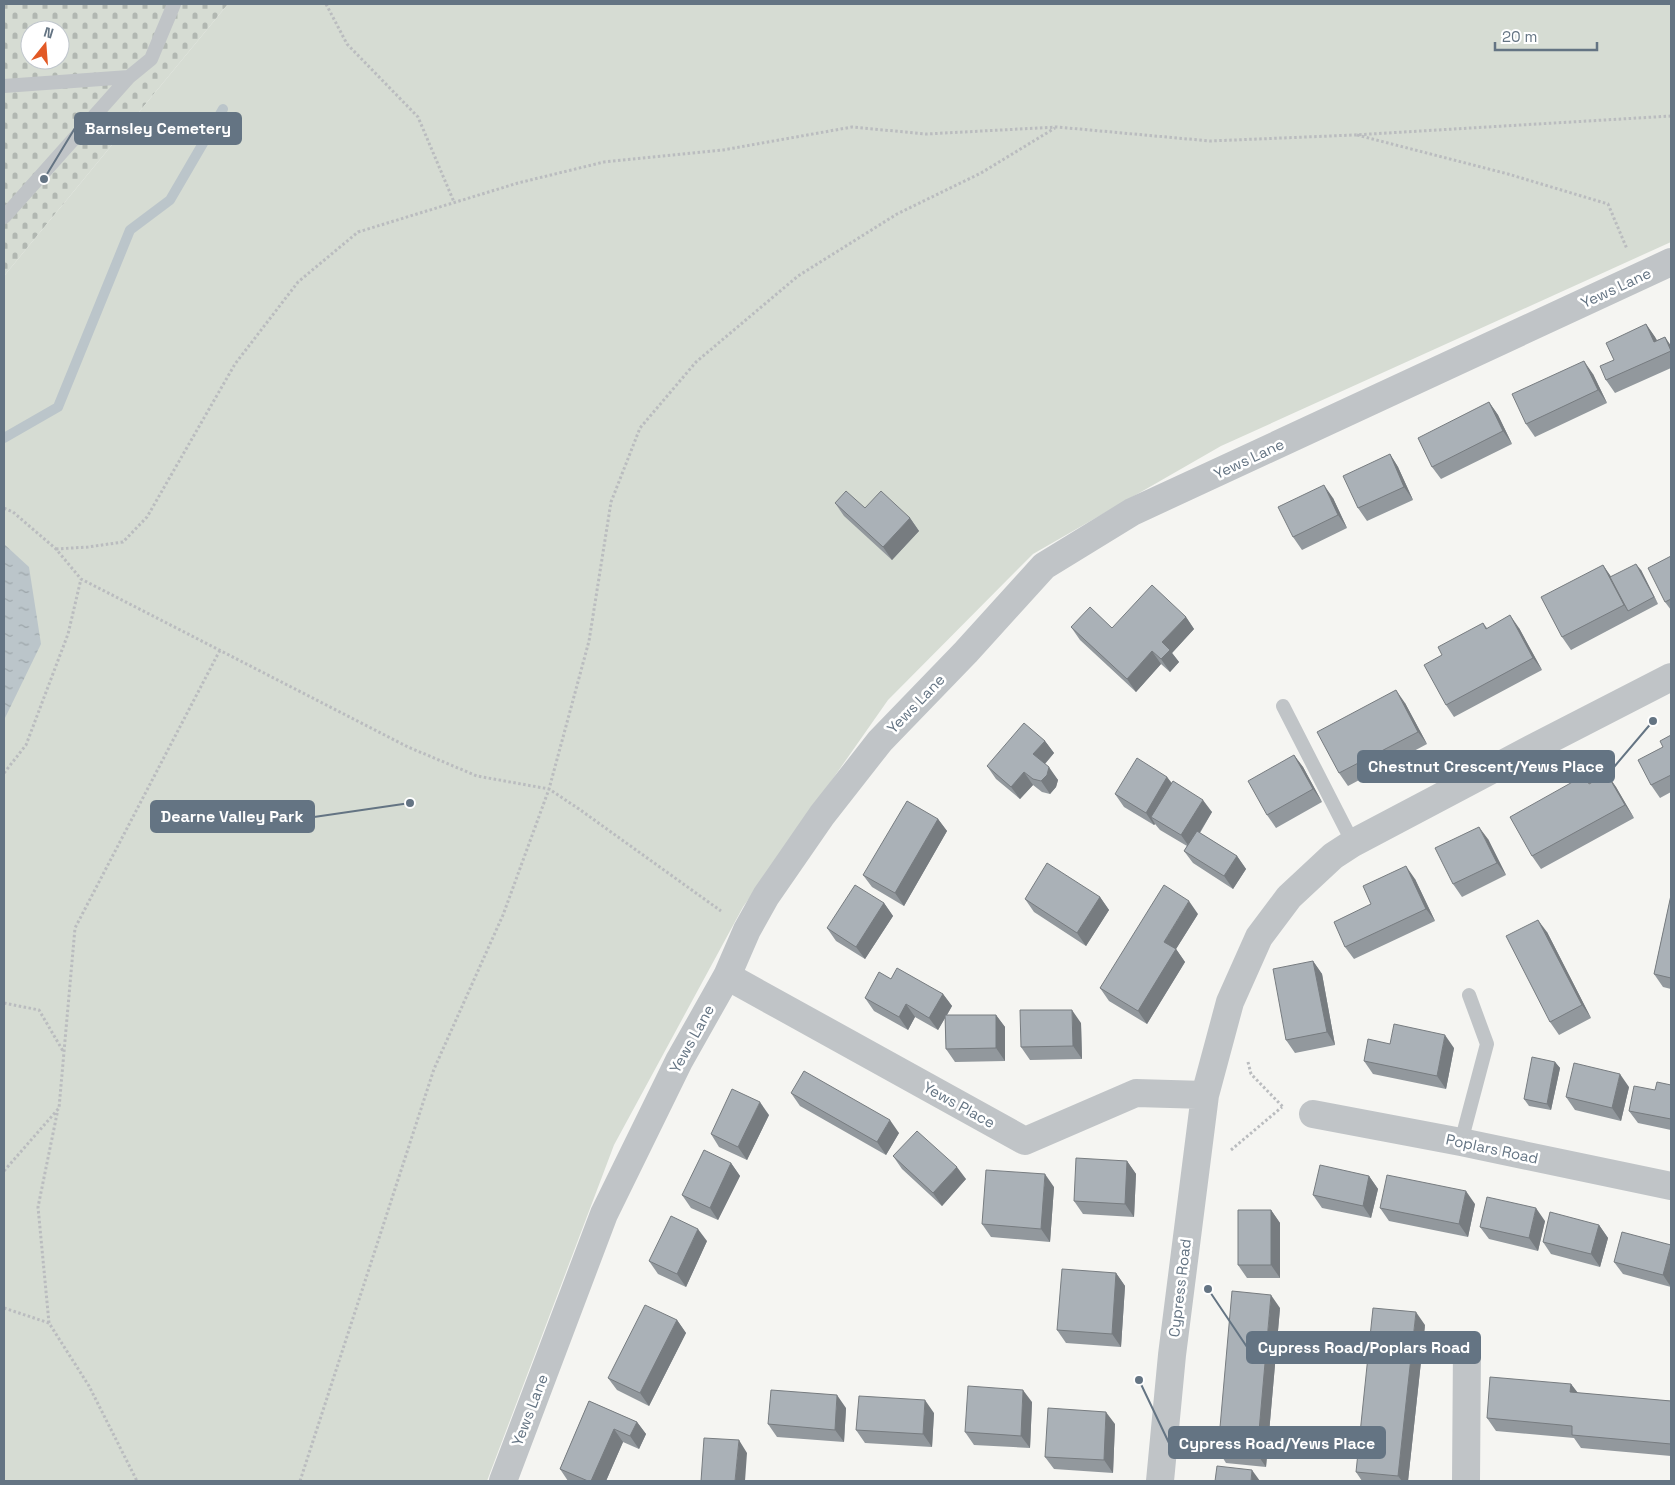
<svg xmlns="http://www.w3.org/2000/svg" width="1675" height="1485" font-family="'Space Grotesk',sans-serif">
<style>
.cemetery{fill:url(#cemetery-stones);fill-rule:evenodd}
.park{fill:#d6dcd3}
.water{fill:url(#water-ripples)}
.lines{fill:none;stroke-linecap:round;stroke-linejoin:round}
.stream{stroke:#bbc5ca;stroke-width:10}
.path{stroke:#babcbf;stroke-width:3;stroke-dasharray:2.5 2.5;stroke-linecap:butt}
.service{stroke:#c0c4c7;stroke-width:14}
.minor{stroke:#c0c4c7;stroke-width:28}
.wall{fill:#92989d}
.shaded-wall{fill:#777c80}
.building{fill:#aab1b7;stroke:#777c80}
.labels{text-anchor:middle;stroke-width:5;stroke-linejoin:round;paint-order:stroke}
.street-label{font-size:15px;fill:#647483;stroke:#fff}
.leader{fill:none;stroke:#647483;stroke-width:2}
.callout-dot{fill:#647483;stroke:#fff;stroke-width:2}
.callout{fill:#647483;stroke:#647483;stroke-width:2}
.callout-label{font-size:16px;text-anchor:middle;font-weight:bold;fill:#fff}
</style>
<defs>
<pattern id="cemetery-stones" width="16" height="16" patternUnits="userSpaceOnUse" patternTransform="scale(1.25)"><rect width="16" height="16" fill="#d6dcd3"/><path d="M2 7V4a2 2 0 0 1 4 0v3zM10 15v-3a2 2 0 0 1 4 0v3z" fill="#b1b7b1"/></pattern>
<pattern id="water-ripples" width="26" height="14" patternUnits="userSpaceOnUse" patternTransform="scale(1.25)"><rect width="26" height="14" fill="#bbc5ca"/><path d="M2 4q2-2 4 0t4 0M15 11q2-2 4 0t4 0" fill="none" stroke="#9ca5a9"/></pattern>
</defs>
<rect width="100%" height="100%" fill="#f5f5f2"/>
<path class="cemetery" d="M4,4H228L4,276ZM30,30H60V60H30Z"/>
<path class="park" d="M228,4H1671V242L1221,446L1033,554L888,700L743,907L614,1145L487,1481H4V276Z"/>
<path class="water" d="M4,544L29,567L41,644L4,720Z"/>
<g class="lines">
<path class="stream" d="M4,438L58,407L130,230L170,200L223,109"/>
<path class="path" d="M326,4L347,44L418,117L454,202
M1357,135L1508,174L1608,204L1627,249
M4,508L13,512L56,549L81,579L408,747L477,776L549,789L579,809L721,911
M56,549L88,547L123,542L147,517L235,364L298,282L358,232L518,183L604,162L723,150L852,127L926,134L1057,127L1210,141L1354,135L1671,116
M4,773L26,745L68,634L81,579
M4,1003L39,1010L63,1051
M1248,1062L1251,1074L1283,1107
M1231,1150L1282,1107
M4,1171L59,1108L75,928L220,650
M4,1308L49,1323L89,1386L137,1481
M49,1323L38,1207L58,1109
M300,1481L434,1069L503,915L549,789L589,641L611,502L640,428L696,362L798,276L897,214L981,173L1055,128"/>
<path class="service" d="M4,86L129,77L151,59L174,4
M4,217L129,77
M1283,706L1353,843
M1461,1142L1487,1044L1469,995"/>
<path class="minor" d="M727,976L1025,1141L1136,1093L1205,1095
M1313,1114L1461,1142L1671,1186
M503,1481L604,1214L679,1061L727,976L747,930L766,896L822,815L880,741L966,652L1044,566L1132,512L1671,262
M1160,1481L1172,1355L1205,1095L1230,1002L1259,937L1289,897L1333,856L1353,843L1531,749L1671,677
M1466,1481L1467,1346"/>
</g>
<path class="wall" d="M1646,324L1657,340L1665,337L1671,346V368L1615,393L1606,380L1614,360Z
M1593,374L1607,403L1535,437L1526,424Z
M1489,402L1498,415L1512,444L1441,479L1432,467Z
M1390,454L1398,467L1413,500L1367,521L1358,508Z
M1333,498L1347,528L1302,550L1293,537Z
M835,503L865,508L910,518L919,531L892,560L844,516Z
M1671,556V610L1665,602Z
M1603,565L1611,577L1641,570L1658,604L1571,650L1562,637Z
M1186,617L1194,629L1172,653L1179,662L1170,672L1161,664L1136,692L1080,640L1071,627L1112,628Z
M1483,623L1487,628H1519L1542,670L1454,717L1446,705L1442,655Z
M1405,703L1427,744L1348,786L1339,773Z
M1671,735V792L1660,798L1651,785L1663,747Z
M1045,741L1054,753L1045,764L1058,780L1056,787L1050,794L1042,792L1033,785L1020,799L996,779L987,766Z
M1294,755L1303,767L1322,802L1276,828L1267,815Z
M1607,774L1616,787L1634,818L1541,869L1532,856L1590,783Z
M1167,777L1172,783L1212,812L1200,833L1237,856L1246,869L1233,889L1193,863L1184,851L1187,846L1160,830L1155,824L1154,825L1124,807L1115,794Z
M938,819L947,831L904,906L872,887L863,875Z
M1488,839L1506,875L1462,897L1453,884Z
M1415,879L1435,921L1354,959L1345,947L1371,904Z
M1671,895V989L1663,987L1654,974Z
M1100,897L1109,910L1086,946L1034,912L1025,899Z
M884,903L893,916L865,959L836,941L827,928Z
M1198,914L1176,949L1185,962L1147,1024L1109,1001L1100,988Z
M1547,932L1591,1018L1559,1035L1550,1022Z
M1313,961L1322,974L1335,1045L1295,1053L1286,1040Z
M891,979L943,994L952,1006L947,1015H996L1005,1027V1061L955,1062L946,1049L945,1018L938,1030L915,1017L908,1030L874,1011L865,998Z
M1081,1023L1082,1059L1030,1060L1021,1047Z
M1390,1044L1454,1048L1446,1089L1373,1074L1364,1061Z
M1555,1062L1560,1068L1551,1110L1529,1106L1524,1099Z
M1671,1085V1130L1638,1123L1629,1111L1655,1090Z
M1629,1087L1621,1121L1575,1110L1566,1097Z
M791,1093L899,1133L886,1155L800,1106Z
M769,1115L747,1160L719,1147L711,1134Z
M893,1156L966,1179L942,1206L902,1169Z
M1127,1161L1136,1174L1134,1217L1083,1214L1074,1201Z
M731,1163L740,1176L718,1220L691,1208L682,1195Z
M1369,1176L1378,1189L1371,1218L1322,1208L1313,1195Z
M1054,1187L1050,1242L991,1237L982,1224Z
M1475,1204L1468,1237L1389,1221L1380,1208Z
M1271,1210L1280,1223V1278H1247L1238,1265Z
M1545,1221L1538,1251L1489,1239L1480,1227Z
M1599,1225L1608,1238L1600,1267L1551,1254L1543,1242Z
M707,1241L686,1287L658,1274L649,1261Z
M1671,1246V1287L1623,1274L1614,1262Z
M1116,1273L1125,1286L1121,1347L1066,1343L1057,1330Z
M1280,1308L1266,1467L1226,1463L1218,1450Z
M677,1320L686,1333L649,1406L617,1390L608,1378Z
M1425,1325L1408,1481H1362L1356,1472Z
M1571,1384L1578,1393L1671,1401V1456L1581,1448L1574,1438L1496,1431L1487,1418Z
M589,1401L637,1422L646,1434L639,1449L623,1442L606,1481H568L560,1469Z
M1032,1402L1030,1448L974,1445L965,1432Z
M846,1408L844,1442L777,1437L768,1424Z
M934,1413L932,1447L865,1443L856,1430Z
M1115,1424L1113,1473L1054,1469L1045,1457Z"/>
<path class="shaded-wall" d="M1646,324L1655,337L1663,354L1654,342Z
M1665,337L1671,346V351Z
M1584,361L1593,374L1607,403L1598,390Z
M1489,402L1498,415L1512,444L1503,431Z
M1390,454L1398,467L1413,500L1404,487Z
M1324,485L1333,498L1347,528L1338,515Z
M910,518L919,531L892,560L883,547Z
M1636,564L1641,570L1658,604L1654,597Z
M1603,565L1612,578L1628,611L1624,605Z
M1510,615L1519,628L1542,670L1533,658Z
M1186,617L1194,629L1172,653L1179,662L1170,672L1161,659L1162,642Z
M1152,651L1161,664L1136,692L1127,679Z
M1396,690L1405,703L1427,744L1418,732Z
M1045,741L1054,753L1042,767L1033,754Z
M1294,755L1303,767L1322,802L1313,789Z
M1049,767L1058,780L1056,787L1050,794L1041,781Z
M1024,772L1033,785L1020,799L1011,787Z
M1607,774L1616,787L1634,818L1625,805Z
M1167,777L1176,790L1151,817L1155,824L1154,825L1146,813Z
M1203,800L1212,812L1190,848L1181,835Z
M938,819L947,831L904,906L895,893Z
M1479,827L1488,839L1506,875L1497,863Z
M1237,856L1246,869L1233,889L1224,876Z
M1406,866L1415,879L1435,921L1426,909Z
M1100,897L1109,910L1086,946L1077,933Z
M1189,901L1198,914L1176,949L1185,962L1147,1024L1138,1011L1164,942Z
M884,903L893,916L865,959L856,947Z
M1538,920L1547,932L1591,1018L1582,1005Z
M1313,961L1322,974L1335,1045L1327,1032Z
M943,994L952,1006L938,1030L929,1018Z
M906,1004L915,1017L908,1030L899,1017Z
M1072,1010L1081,1023L1082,1059L1073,1046Z
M996,1015L1005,1027V1061L996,1048Z
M1445,1035L1454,1048L1446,1089L1437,1076Z
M1555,1062L1560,1068L1551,1110L1547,1104Z
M1620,1074L1629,1087L1621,1121L1612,1108Z
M760,1102L769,1115L747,1160L738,1147Z
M890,1120L899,1133L886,1155L877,1142Z
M1127,1161L1136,1174L1134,1217L1125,1204Z
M731,1163L740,1176L718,1220L710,1208Z
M957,1167L966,1179L942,1206L933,1193Z
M1045,1174L1054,1187L1050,1242L1041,1229Z
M1369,1176L1378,1189L1371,1218L1363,1206Z
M1466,1191L1475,1204L1468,1237L1459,1224Z
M1536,1208L1545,1221L1538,1251L1529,1238Z
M1271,1210L1280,1223V1278L1271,1265Z
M1599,1225L1608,1238L1600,1267L1591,1254Z
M698,1229L707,1241L686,1287L677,1274Z
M1671,1245V1287L1663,1275Z
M1116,1273L1125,1286L1121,1347L1112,1334Z
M1271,1295L1280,1308L1266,1467L1257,1454Z
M1416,1312L1425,1325L1408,1481H1402L1398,1476Z
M677,1320L686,1333L649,1406L640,1393Z
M1571,1384L1580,1396L1570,1392Z
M1023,1390L1032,1402L1030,1448L1021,1436Z
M837,1395L846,1408L844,1442L835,1430Z
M925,1400L934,1413L932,1447L923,1434Z
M1106,1412L1115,1424L1113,1473L1104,1460Z
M637,1422L646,1434L639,1449L630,1436Z
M614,1429L623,1442L606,1481H591Z
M739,1440L747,1453L745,1481H735Z
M1252,1470L1260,1481H1251Z"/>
<path class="building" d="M1646,324L1654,342L1665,337L1671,351L1606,380L1600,366L1614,360L1606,343Z
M1584,361L1598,390L1526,424L1512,394Z
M1489,402L1503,431L1432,467L1418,438Z
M1390,454L1404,487L1358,508L1343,476Z
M1324,485L1338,515L1293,537L1278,507Z
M846,491L865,508L881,491L910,518L883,547L835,503Z
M1671,556V599L1665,602L1648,568Z
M1636,564L1654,597L1628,611L1610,577Z
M1603,565L1624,605L1562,637L1541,597Z
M1152,585L1186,617L1162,642L1170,650L1161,659L1152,651L1127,679L1071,627L1090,607L1112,628Z
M1510,615L1533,658L1446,705L1424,665L1442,655L1438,647L1483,623L1486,629Z
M1396,690L1418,732L1339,773L1317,732Z
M1024,723L1045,741L1033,754L1049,767L1047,775L1041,781L1033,779L1024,772L1011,787L987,766Z
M1671,735V775L1651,785L1638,760L1663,747L1660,741Z
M1294,755L1313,789L1267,815L1248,781Z
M1137,758L1167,777L1146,813L1115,794Z
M1607,774L1625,805L1532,856L1510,817L1585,775L1589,784Z
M1173,781L1203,800L1181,835L1151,817Z
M907,801L938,819L895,893L863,875Z
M1479,827L1497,863L1453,884L1435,848Z
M1197,831L1237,856L1224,876L1184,851Z
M1047,863L1100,897L1077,933L1025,899Z
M1406,866L1426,909L1345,947L1334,922L1371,904L1363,886Z
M855,885L884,903L856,947L827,928Z
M1164,885L1189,901L1164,942L1176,949L1138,1011L1100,988Z
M1671,895V978L1654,974Z
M1538,920L1582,1005L1550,1022L1506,936Z
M1313,961L1327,1032L1286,1040L1273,969Z
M897,968L943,994L929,1018L906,1004L899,1017L865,998L879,972L891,979Z
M1020,1010H1072L1073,1046L1021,1047Z
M945,1015H996V1048L946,1049Z
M1394,1024L1445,1035L1437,1076L1364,1061L1368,1039L1390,1044Z
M1532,1057L1555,1062L1547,1104L1524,1099Z
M1574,1063L1620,1074L1612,1108L1566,1097Z
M804,1071L890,1120L877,1142L791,1093Z
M1657,1082L1671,1085V1119L1629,1111L1634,1086L1655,1090Z
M732,1089L760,1102L738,1147L711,1134Z
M917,1131L957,1167L933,1193L893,1156Z
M704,1150L731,1163L710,1208L682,1195Z
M1076,1158L1127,1161L1125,1204L1074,1201Z
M1320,1165L1369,1176L1363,1206L1313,1195Z
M986,1170L1045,1174L1041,1229L982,1224Z
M1387,1175L1466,1191L1459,1224L1380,1208Z
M1487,1197L1536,1208L1529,1238L1480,1227Z
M1238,1210H1271V1265H1238Z
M1550,1212L1599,1225L1591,1254L1543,1242Z
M671,1216L698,1229L677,1274L649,1261Z
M1622,1232L1671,1245L1663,1275L1614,1262Z
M1062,1269L1116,1273L1112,1334L1057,1330Z
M1232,1291L1271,1295L1257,1454L1218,1450Z
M645,1305L677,1320L640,1393L608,1378Z
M1373,1308L1416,1312L1398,1476L1356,1472Z
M1490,1377L1571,1384L1570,1392L1671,1401V1444L1572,1435V1426L1487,1418Z
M968,1386L1023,1390L1021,1436L965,1432Z
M771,1390L837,1395L835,1430L768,1424Z
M859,1396L925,1400L923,1434L856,1430Z
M589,1401L637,1422L630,1436L614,1429L591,1481H588L560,1469Z
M1048,1408L1106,1412L1104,1460L1045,1457Z
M704,1438L739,1440L735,1481H701Z
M1217,1466L1252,1470L1251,1481H1215Z"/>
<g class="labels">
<g class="street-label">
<text transform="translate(1616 288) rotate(-25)" y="5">Yews Lane</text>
<text transform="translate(1249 459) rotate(-25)" y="5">Yews Lane</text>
<text transform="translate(916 704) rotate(-46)" y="5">Yews Lane</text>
<text transform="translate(692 1039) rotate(-61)" y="5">Yews Lane</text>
<text transform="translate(959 1105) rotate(29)" y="5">Yews Place</text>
<text transform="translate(1492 1149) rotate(12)" y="5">Poplars Road</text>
<text transform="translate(1180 1288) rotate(-83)" y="5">Cypress Road</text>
<text transform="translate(530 1410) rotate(-69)" y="5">Yews Lane</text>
</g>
</g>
<path class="leader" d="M44 179L75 128M1653 721L1614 767M410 803L314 817M1208 1289L1247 1347M1139 1380L1169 1443"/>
<g class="callout-dot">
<circle cx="44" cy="179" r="5"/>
<circle cx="1653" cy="721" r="5"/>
<circle cx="410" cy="803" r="5"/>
<circle cx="1208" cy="1289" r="5"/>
<circle cx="1139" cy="1380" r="5"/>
</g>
<g class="callout">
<rect x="75" y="113" width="166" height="31" rx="5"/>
<rect x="1358" y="751" width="256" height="31" rx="5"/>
<rect x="151" y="801" width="163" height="31" rx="5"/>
<rect x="1247" y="1332" width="233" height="31" rx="5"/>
<rect x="1169" y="1427" width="216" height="31" rx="5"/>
</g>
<g class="callout-label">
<text x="158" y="134">Barnsley Cemetery</text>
<text x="1486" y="772">Chestnut Crescent/Yews Place</text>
<text x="232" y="822">Dearne Valley Park</text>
<text x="1364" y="1353">Cypress Road/Poplars Road</text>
<text x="1277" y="1449">Cypress Road/Yews Place</text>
</g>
<rect width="1675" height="1485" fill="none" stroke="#647483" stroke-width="10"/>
<g transform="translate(45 45) rotate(17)"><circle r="24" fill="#ffffff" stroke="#c1c7cd"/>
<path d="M0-4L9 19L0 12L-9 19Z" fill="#e25925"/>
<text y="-8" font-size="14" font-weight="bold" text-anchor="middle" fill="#647483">N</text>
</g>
<path d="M1495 42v8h102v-8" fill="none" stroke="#647483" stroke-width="2.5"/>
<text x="1502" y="42" font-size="15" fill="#647483" stroke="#ffffff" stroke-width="4" paint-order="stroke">20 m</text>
</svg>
